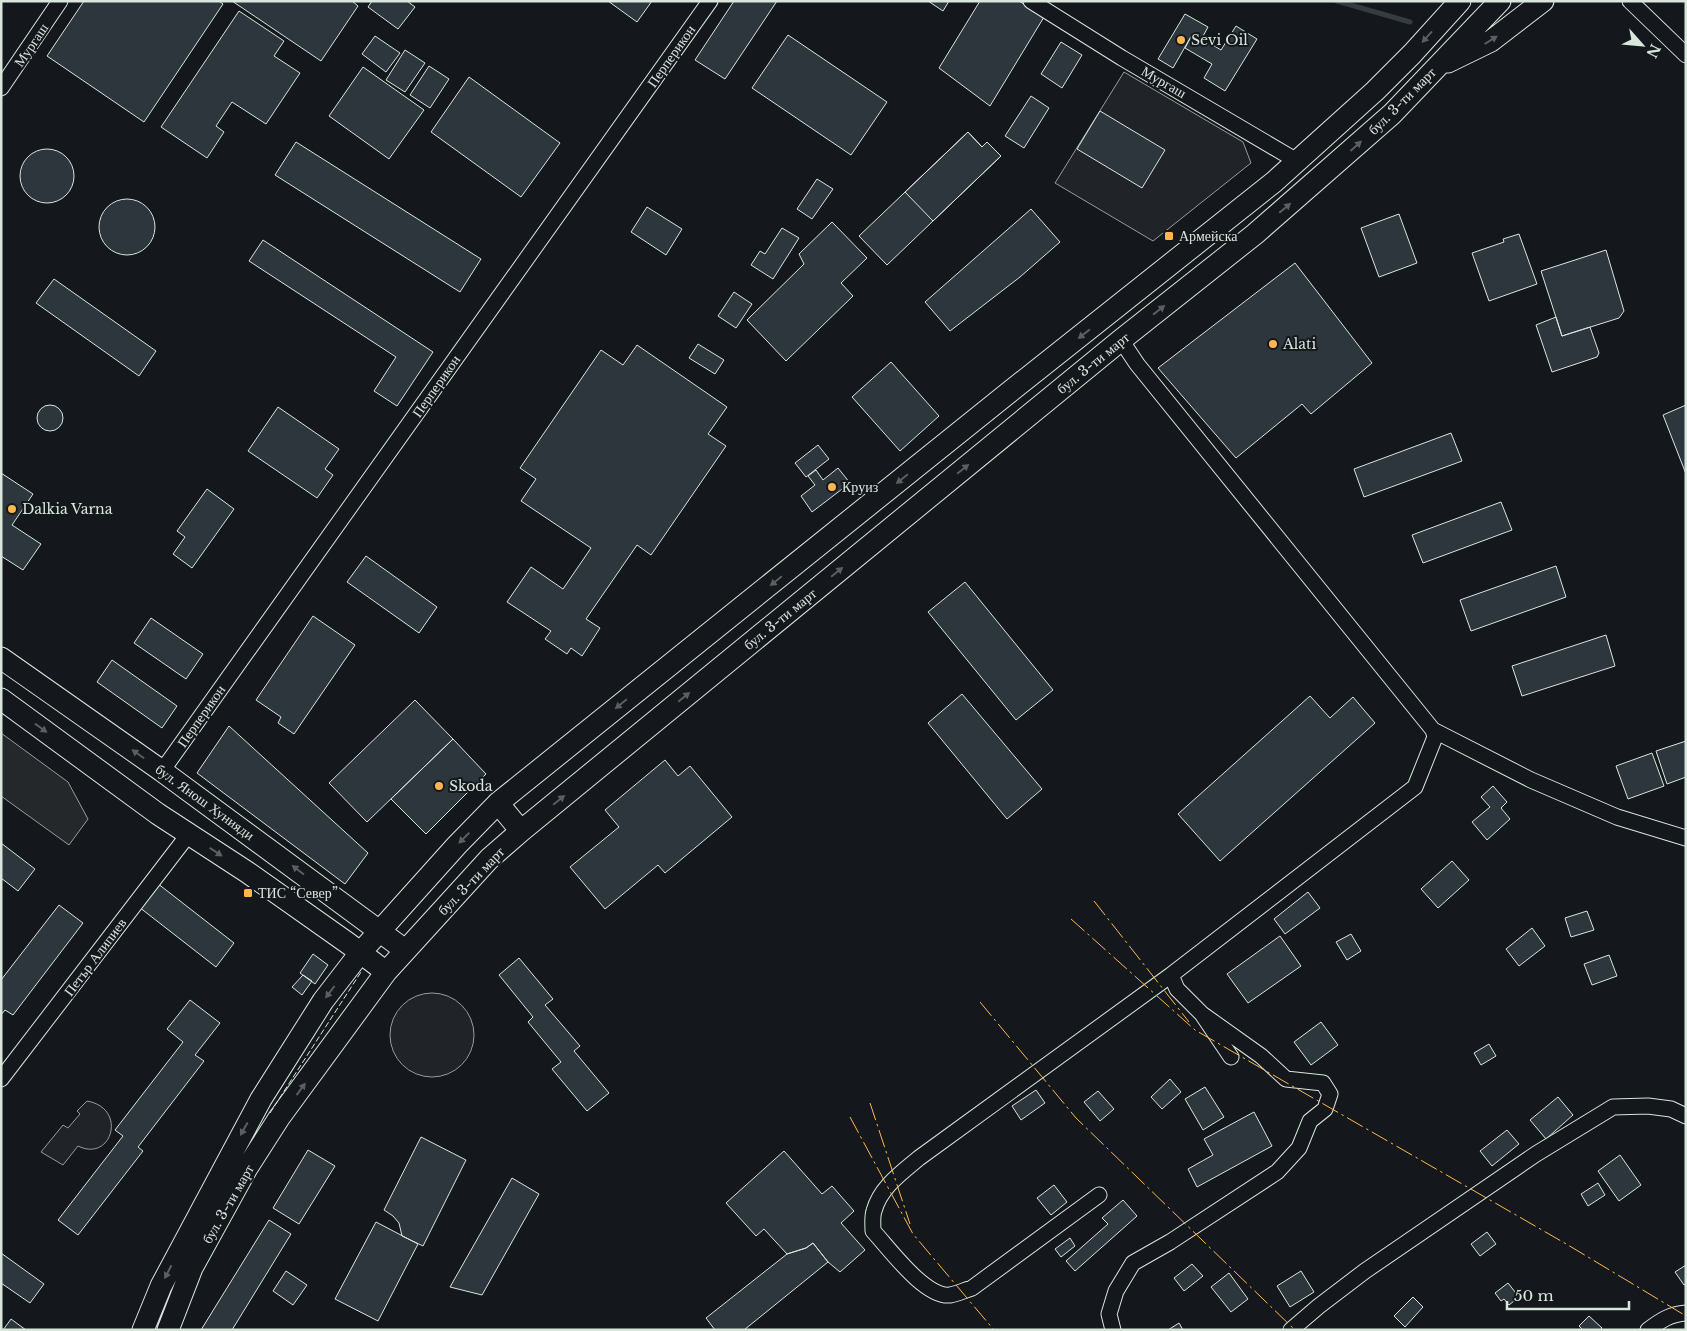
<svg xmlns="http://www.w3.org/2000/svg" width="1687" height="1331" font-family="'Libre Baskerville',serif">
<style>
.green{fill:#202428;stroke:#939e99}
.parking{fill:#24282b;stroke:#939e99}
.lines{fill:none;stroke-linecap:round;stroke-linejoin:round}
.stream{stroke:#363b3e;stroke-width:5}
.building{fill:#2c363c;stroke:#d8e6dc}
.street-casing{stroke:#d8e6dc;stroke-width:17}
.secondary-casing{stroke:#d8e6dc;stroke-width:23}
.street{stroke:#14181c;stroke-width:15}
.secondary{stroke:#14181c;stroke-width:21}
.fence{stroke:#d8e6dc;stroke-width:1;stroke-dasharray:6 2.5;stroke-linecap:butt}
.power{stroke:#ffb74d;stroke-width:1;stroke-dasharray:18 4 2.5 4;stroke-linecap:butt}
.oneway{fill:#59605f}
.poi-dot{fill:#ffb74d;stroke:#14181c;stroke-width:2}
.labels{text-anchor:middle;stroke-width:4;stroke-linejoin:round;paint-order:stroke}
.poi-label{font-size:14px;fill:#d8e6dc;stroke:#14181c;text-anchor:start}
.street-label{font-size:14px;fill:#d8e6dc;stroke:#14181c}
</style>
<rect width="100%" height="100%" fill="#14181c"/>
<path class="green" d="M1124,72L1243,142L1251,163L1153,241L1055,183Z
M390 1035a42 42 0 1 1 84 0a42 42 0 1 1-84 0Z
M87,1101C128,1108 112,1163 78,1146L63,1165L41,1152L63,1125L68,1128L80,1114L77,1111Z"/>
<path class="parking" d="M1,733L68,782L88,819L69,845L1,796Z"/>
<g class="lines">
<path class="stream" d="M1337,1L1410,22"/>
</g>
<path class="building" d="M84,1H219L223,4L144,122L47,56Z
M232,1H352L358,6L321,61Z
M372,1H407L415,7L398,29L368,7Z
M608,1H652L637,22Z
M734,1H777L725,79L695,60Z
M928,1H949L943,11Z
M980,1H1019L1044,17L990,106L939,68Z
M239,11L284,41L274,56L300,73L266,124L232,102L216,126L224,132L207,158L161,127Z
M1185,14L1208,27L1202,38L1193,33L1173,68L1158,59Z
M1236,26L1257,39L1225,91L1204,78L1212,64L1185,48L1193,33L1221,50Z
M788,35L887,102L851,155L752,88Z
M375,36L400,53L386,72L362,54Z
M1061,42L1082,55L1062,88L1041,74Z
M405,50L425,63L405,92L386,80Z
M429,66L449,79L430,108L410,95Z
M363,67L424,110L389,159L329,116Z
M469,77L560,143L521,197L431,132Z
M1031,96L1049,108L1024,148L1005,136Z
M1100,111L1165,150L1142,188L1077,149Z
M968,132L982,147L987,142L1001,156L887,265L859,236Z
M968,132L982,147L987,142L1001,156L933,221L905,192Z
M296,142L481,259L460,292L275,175Z
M20 176a27 27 0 1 1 54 0a27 27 0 1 1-54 0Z
M817,179L833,189L812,219L797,209Z
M99 227a28 28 0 1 1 56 0a28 28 0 1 1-56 0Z
M647,207L682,229L666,255L631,232Z
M1031,209L1060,242L1020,277L950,331L925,302Z
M1399,214L1417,263L1379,277L1361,228Z
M832,222L867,258L841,283L853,296L786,361L747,320L804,264L799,254Z
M782,228L799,238L773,279L751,265L760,251L765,254Z
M1519,234L1537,284L1489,301L1472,253L1504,242L1503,239Z
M263,240L433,352L397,406L374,391L396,357L249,261Z
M1606,250L1624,311L1619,318L1562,336L1541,271Z
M1295,263L1372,363L1311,414L1302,404L1236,458L1158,368Z
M54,279L156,351L139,376L36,303Z
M734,292L752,304L736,328L718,316Z
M1556,317L1562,336L1590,327L1599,353L1597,357L1552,372L1536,325Z
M698,344L724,360L715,374L689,358Z
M637,345L727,407L708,434L726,446L651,555L637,545L586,619L600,628L582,656L571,648L567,654L545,639L551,631L507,602L531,567L563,589L591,548L521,501L536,479L520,468L601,350L623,365Z
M891,362L939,416L900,451L852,397Z
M1686,405V474L1663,415Z
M37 418a13 13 0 1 1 26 0a13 13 0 1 1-26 0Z
M278,407L339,449L325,469L333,475L317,498L248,451Z
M1451,433L1462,461L1364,497L1354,469Z
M818,445L829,459L806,477L795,463Z
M838,468L850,483L812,512L801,496L815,485L808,476L816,470L823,480Z
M1,473L33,494L12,525L41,544L23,570L1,556Z
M207,489L234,509L192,568L173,554L185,537L177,531Z
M1501,502L1512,530L1423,563L1412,535Z
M366,556L437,607L419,633L347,582Z
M1556,566L1566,597L1471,631L1460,600Z
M965,582L1053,690L1016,720L928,612Z
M313,616L355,645L294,734L278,723L281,717L256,700Z
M151,618L203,654L186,679L134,643Z
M1606,635L1615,666L1522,696L1512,666Z
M112,660L177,706L162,728L97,682Z
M962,694L1042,789L1007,819L928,723Z
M1310,696L1330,718L1353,697L1375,723L1220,861L1178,814Z
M415,700L453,739L367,822L329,783Z
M229,726L368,853L345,884L197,773Z
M453,739L486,774L426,834L391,799Z
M1686,741V777L1667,784L1656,751Z
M1652,753L1664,786L1628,799L1616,766Z
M665,760L678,776L690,766L732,817L665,873L658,865L605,909L570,867L619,827L605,810Z
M1493,786L1507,802L1501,808L1510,819L1487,840L1472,822L1490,807L1481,797Z
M1,843L35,869L18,891L1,878Z
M1452,861L1469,880L1438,908L1421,889Z
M157,883L234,943L216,967L139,907Z
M1308,892L1320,908L1285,934L1274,919Z
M59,905L83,923L13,1015L5,1010L1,1015V980Z
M1587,911L1594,930L1571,937L1565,918Z
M1532,928L1545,946L1519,966L1506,949Z
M1351,934L1361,951L1347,960L1336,942Z
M1280,936L1301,966L1248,1003L1227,974Z
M313,954L328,965L315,984L300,973Z
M1609,955L1617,976L1592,985L1584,964Z
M519,958L553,999L545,1005L580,1046L574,1051L609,1093L587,1111L552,1069L561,1062L528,1022L533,1017L499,975Z
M303,975L312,981L302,995L292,987Z
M190,1000L220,1023L195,1055L204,1061L138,1147L143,1151L78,1235L58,1220L123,1136L115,1130L183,1042L167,1029Z
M1321,1022L1338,1045L1311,1065L1294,1042Z
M1489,1044L1496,1056L1481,1065L1474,1053Z
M1170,1079L1181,1092L1162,1109L1151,1097Z
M1205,1087L1224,1117L1203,1130L1185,1099Z
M1036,1090L1045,1103L1021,1120L1012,1106Z
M1098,1091L1114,1109L1100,1121L1084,1102Z
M1558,1097L1573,1115L1546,1139L1530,1120Z
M1254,1112L1272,1146L1197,1187L1188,1169L1213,1155L1204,1139Z
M1507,1130L1519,1144L1492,1166L1480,1151Z
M421,1137L466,1160L423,1246L402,1236L399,1223L393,1216L384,1210Z
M308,1150L335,1166L299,1224L273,1208Z
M784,1151L822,1194L832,1186L854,1211L841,1223L865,1250L840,1272L828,1262L813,1243L806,1248L787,1254L764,1229L756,1236L726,1203Z
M1620,1155L1641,1185L1619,1201L1598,1171Z
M512,1178L539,1194L482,1295L450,1287Z
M1598,1183L1605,1195L1588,1206L1581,1194Z
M1054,1185L1067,1202L1051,1215L1037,1198Z
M1123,1200L1137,1216L1075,1271L1066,1261L1108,1224L1102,1218Z
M269,1220L291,1234L232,1330H201Z
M376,1222L418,1244L378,1321L335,1299Z
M1487,1232L1496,1244L1480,1256L1471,1244Z
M1070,1238L1075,1246L1061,1257L1055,1249Z
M813,1243L828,1262L744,1330H715L706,1318L787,1254L806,1248Z
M1,1253L44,1284L30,1303L1,1283Z
M1192,1264L1203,1276L1184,1291L1174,1278Z
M1686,1265V1284L1684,1285L1675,1272Z
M286,1271L307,1285L293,1305L273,1291Z
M1301,1271L1314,1292L1290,1307L1277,1286Z
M1229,1273L1248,1299L1231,1312L1211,1287Z
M1508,1283L1519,1297L1509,1305L1504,1299L1501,1301L1495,1293Z
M1413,1297L1423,1307L1405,1327L1394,1316Z
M1589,1316L1602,1328L1600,1330H1583L1579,1326Z
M11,1319L26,1330H3Z
M1179,1323L1183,1330H1168Z"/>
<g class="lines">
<g class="street-casing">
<path id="street" d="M1031,1L1122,58L1297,161
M1630,1L1686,55
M1,88L60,1
M1121,340L1137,364L1433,730L1531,780L1617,817L1686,838
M162,771L710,1
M1171,975L1177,989L1202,1014L1231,1057
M1,1079L188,835
M1099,1195L972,1288C965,1290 957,1294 950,1295C925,1298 889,1248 873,1231C873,1225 872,1217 874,1211C880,1188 901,1173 919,1158L1171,975L1415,787L1435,737L1433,730
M1113,1330L1109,1314L1116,1291L1133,1263L1170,1242L1277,1172L1299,1148L1310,1121L1325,1109L1330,1094L1323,1083L1286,1079L1261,1056L1202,1014
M1291,1330L1319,1306L1365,1271L1536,1154L1613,1107L1648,1106L1671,1109L1686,1116
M1648,1330C1660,1321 1670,1314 1686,1313"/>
</g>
<g class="secondary-casing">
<path id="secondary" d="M1448,62L1491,41L1543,1
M1,658L162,771L405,950
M1,699L158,814L247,872L349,944L386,972
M498,803L521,831
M143,1330L161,1286L261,1099L323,1001L360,953L457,845L498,803L1007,394L1274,182L1375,91L1412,54L1460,1
M168,1330L192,1268L247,1168L279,1118L386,972L489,859L521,831L1121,340L1255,234L1392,114L1500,1"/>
</g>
<use href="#street" class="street"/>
<use href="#secondary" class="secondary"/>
<path class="fence" d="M270,1113L361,972"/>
<path class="power" d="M1094,901L1189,1022
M1071,919L1195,1030L1568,1245L1686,1316
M980,1002L1076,1118L1295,1330
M870,1103L910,1224
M850,1117L913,1234L994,1330"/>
</g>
<defs><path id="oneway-solid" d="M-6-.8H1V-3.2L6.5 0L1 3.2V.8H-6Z" transform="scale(1.25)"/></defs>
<g class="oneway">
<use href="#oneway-solid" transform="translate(1427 37) rotate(132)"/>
<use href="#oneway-solid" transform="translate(1491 40) rotate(-32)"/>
<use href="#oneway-solid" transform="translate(1356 146) rotate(-42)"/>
<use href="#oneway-solid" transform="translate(1285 208) rotate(-40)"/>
<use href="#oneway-solid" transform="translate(1159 310) rotate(-38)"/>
<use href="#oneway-solid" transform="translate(1084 334) rotate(142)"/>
<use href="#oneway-solid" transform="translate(963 469) rotate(-39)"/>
<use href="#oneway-solid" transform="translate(902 479) rotate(141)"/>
<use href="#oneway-solid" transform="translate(837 572) rotate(-39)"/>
<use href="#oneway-solid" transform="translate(776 581) rotate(141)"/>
<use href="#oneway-solid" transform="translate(684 697) rotate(-39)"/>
<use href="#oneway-solid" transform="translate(621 704) rotate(141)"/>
<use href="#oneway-solid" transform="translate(41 728) rotate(36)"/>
<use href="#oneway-solid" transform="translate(138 754) rotate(-145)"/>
<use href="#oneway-solid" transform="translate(559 800) rotate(-39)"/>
<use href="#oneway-solid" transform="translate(464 838) rotate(135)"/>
<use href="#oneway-solid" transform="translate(216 852) rotate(33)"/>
<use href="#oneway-solid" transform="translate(298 870) rotate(-143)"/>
<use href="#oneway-solid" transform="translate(330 992) rotate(127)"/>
<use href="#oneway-solid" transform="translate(301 1089) rotate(-54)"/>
<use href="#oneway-solid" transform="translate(244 1129) rotate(119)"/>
<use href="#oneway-solid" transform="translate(168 1272) rotate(117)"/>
</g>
<g class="poi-dot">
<circle cx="1181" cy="40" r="5"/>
<rect x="1164" y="231" width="10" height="10" rx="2.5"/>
<circle cx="1273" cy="344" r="5"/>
<circle cx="832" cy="487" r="5"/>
<circle cx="12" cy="509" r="5"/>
<circle cx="439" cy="786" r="5"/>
<rect x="243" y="888" width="10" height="10" rx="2.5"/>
</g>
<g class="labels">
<g class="poi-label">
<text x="1191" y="45">Sevi Oil</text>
<text x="1179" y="241">Армейска</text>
<text x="1283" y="349">Alati</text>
<text x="842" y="492">Круиз</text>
<text x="22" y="514">Dalkia Varna</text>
<text x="449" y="791">Skoda</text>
<text x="258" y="898">ТИС “Север”</text>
</g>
<g class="street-label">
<text transform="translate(31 45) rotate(-56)" y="5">Мургаш</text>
<text transform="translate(671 56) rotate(-55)" y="5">Перперикон</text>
<text transform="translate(1164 82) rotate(30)" y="5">Мургаш</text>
<text transform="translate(1402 101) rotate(-45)" y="5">бул. 3-ти март</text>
<text transform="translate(1093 363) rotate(-39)" y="5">бул. 3-ти март</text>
<text transform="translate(436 386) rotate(-55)" y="5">Перперикон</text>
<text transform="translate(780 619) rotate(-39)" y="5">бул. 3-ти март</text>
<text transform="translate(201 716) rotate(-55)" y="5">Перперикон</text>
<text transform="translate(205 802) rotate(36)" y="5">бул. Янош Хунияди</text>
<text transform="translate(471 881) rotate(-46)" y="5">бул. 3-ти март</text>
<text transform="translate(95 957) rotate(-53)" y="5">Петър Алипиев</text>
<text transform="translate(228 1204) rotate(-60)" y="5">бул. 3-ти март</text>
</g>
</g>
<rect width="1687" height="1331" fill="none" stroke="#d8e6dc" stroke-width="5"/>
<g transform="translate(1642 45) rotate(117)" stroke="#14181c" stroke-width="4" paint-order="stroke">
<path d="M0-4L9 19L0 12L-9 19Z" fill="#d8e6dc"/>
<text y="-8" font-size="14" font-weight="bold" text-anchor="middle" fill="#d8e6dc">N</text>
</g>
<path d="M1507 1301v8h122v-8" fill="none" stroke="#d8e6dc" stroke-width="2.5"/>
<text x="1514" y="1301" font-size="15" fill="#d8e6dc" stroke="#14181c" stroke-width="4" paint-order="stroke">50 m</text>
</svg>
